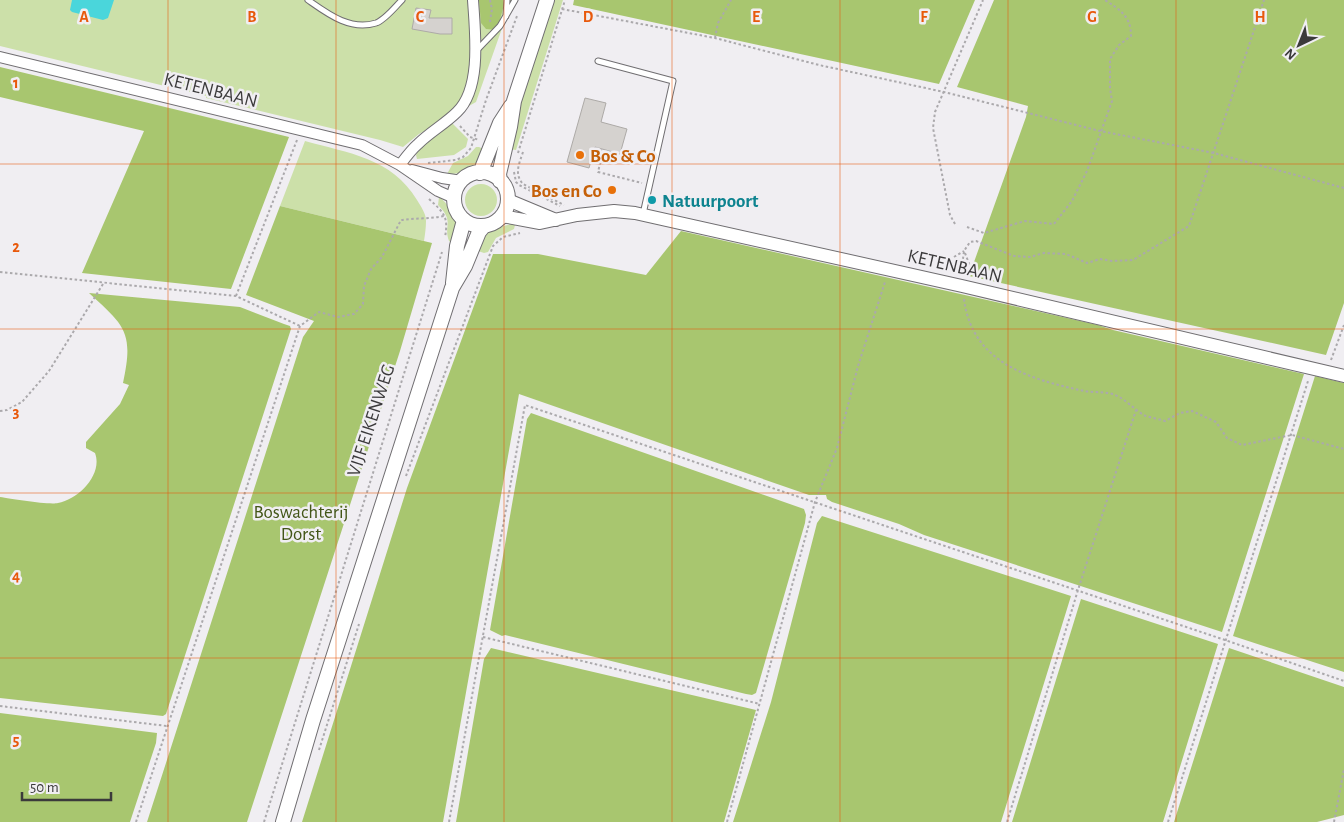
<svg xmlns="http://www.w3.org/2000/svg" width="1344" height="822" font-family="'Alegreya Sans',sans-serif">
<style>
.green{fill:#cce0a9}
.forest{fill:#a8c66f}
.water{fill:#4ad6db}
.building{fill:#d5d2cf;stroke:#adaaa7}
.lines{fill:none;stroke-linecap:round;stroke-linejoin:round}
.service-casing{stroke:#706e71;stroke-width:7}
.minor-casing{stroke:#706e71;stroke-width:12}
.tertiary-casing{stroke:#706e71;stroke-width:14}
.secondary-casing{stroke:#706e71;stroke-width:16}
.path{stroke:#aba9ac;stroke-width:2;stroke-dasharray:2.5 2.5;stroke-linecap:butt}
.service{stroke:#fff;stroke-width:5}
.minor{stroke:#fff;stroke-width:10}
.tertiary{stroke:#fff;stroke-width:12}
.secondary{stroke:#fff;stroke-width:14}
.grid{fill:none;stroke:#e8590c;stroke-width:1;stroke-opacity:0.55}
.food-dot{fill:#e8710a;stroke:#f0eef2;stroke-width:2}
.culture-dot{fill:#0f9aa8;stroke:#f0eef2;stroke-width:2}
.labels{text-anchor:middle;stroke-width:5;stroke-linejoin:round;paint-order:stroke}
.street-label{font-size:19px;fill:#3b3a3b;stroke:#f0eef2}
.food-label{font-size:19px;font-weight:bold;fill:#c56008;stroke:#f0eef2;text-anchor:start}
.culture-label{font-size:19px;font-weight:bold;fill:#0d838f;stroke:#f0eef2;text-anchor:start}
.park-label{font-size:19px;fill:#435618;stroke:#f0eef2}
.grid-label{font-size:16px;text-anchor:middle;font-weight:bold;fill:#e8590c;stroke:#f0eef2;stroke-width:5;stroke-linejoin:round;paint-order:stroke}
</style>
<rect width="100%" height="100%" fill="#f0eef2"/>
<path class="green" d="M0,0H512L476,102L419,134L403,147L380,140L206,98V96L0,46Z
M553,0H563L516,150L509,149L513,129Z
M452,123L468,139L466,147L454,155L417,159L416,155L419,149Z
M305,141C348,153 392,158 417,200C421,207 426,213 426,221C426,228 425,234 424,241L280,206Z
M476,147H479L486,150C475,167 468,174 447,174L453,163L468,156Z
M465 200a16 16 0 1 1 32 0a16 16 0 1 1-32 0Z
M439,197C447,202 456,216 456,226C456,231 453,237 452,243L449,241C443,225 455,222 438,205Z
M512,224L515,225L514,229L496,238L488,252L484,253L475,250C486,232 491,228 512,224Z"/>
<path class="forest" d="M479,0H503L504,5L497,30L486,29L481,23Z
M574,0H975L939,84L573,5Z
M994,0H1344V303L1326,355L969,276L1026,117L1028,106L957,87Z
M0,67L289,137L231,289L82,273L144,131L0,97Z
M280,206L432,243L400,351L247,822H147L303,337L314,321L246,295Z
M681,231L1098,325L1113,330L1304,374L1222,632L924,535L899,524L832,502L827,499L826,495H809L519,394L443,822H302L407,488L493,254H538L646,275Z
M89,293L240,307L284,324L290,326L291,329L166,714L163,716L0,698V497C12,499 49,505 58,503C79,499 103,474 95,453L86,448V442L120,404L129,385L123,383C134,332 125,326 89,293Z
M1315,376L1344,383V672L1233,636Z
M531,413L804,509L806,515L805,523L756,693L752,695L746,694L505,635L502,636L490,630L527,419Z
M822,516L1071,596L1001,822H733L771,702L817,523Z
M1081,599L1218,644L1163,822H1012Z
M491,648L756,710L724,822H456L484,659Z
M1229,648L1344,687V815L1317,822H1174Z
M0,713L157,733L156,743L130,822H0Z"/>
<path class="water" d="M72,0H114L108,18L103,20L72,12L70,10Z"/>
<path class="building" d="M416,8L431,10L429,18H452V34H440L412,29Z
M585,98L606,103L601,122L627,129L620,154L595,147L589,168L567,162Z"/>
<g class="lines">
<g class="service-casing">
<path id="service" d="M308,0C328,14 350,31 376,23C385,20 395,7 402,0
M506,16L507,0
M476,51L500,26L515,0
M598,61L673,81L643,214"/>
</g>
<g class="minor-casing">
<path id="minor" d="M0,57L362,145L400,165L438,191L454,198
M400,165C406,157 411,150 418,144C430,132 445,124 457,112C482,88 475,32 473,0
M412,170L442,178L462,181"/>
</g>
<g class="tertiary-casing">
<path id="tertiary" d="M508,200L556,220
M502,216L540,223L577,215L614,211L635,213L962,286L1344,376"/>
</g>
<g class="secondary-casing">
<path id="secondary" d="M454 199a27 27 0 1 1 54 0a27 27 0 1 1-54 0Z
M480,173L500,123L511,106
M500,181L499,174L510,127L514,101L547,0
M453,283L457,246L464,220
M283,822L313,720L452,288L465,266L479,232L484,226"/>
</g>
<path class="path" d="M490,0L492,9L490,21L492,24
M562,9L715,38L819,65L944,92L1100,131L1214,153L1344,188
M715,38L718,23L731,0
M460,126L470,137L479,140
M595,148L603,151L598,172L642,183
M523,152C519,164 514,174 523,184L564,205
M518,153L565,0
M428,163L456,160L463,157L471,148L486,100L517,16
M514,172L516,182L519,185L560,206
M429,199C443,212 449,216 445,237
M955,224L950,215L933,128L935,112L983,0
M967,227L984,233L1025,221L1054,224L1072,201L1087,171L1112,101L1110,88V59L1119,45L1131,36C1131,16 1120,10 1105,0
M965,253L974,277
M954,257L964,251
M0,272L236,296L300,326
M961,274L964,251L970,242L976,241L1014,256L1030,257L1044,253L1066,254L1087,263L1100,259L1112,261L1133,260L1189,226L1264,0
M236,296L297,140
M964,299C972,363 1029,379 1084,391C1094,393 1106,391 1115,395C1126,399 1135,411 1146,416C1152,418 1159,419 1165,421L1180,413L1192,411L1216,422L1227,438L1242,445L1292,435L1344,449
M1331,360L1344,325
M0,411L7,410L22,402L49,371L103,284
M406,476L493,246L503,237L520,233
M483,637L760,704
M0,706L167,726
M319,750L359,624
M136,822L300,326L319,312L338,317L354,314L363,304L364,286L371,269L382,257L401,220C415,218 430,219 444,216
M264,822L442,252
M449,822L525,405L1225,640L1344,681
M727,822L815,502L837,448L858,366L885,282
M1007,822L1078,590L1136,410
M1168,822L1308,381
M1334,822L1344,769"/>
<use href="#service" class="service"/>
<use href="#minor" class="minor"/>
<use href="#tertiary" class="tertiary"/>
<use href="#secondary" class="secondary"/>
</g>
<path class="grid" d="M168,0V822M336,0V822M504,0V822M672,0V822M840,0V822M1008,0V822M1176,0V822M0,164H1344M0,329H1344M0,493H1344M0,658H1344"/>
<g class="food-dot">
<circle cx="580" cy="155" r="5"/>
<circle cx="612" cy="190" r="5"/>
</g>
<circle class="culture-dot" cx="652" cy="200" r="5"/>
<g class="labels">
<g class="street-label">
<text transform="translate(211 89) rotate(14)" y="7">KETENBAAN</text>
<text transform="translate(955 265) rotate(13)" y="7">KETENBAAN</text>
<text transform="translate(370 420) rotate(-72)" y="7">VIJF EIKENWEG</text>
</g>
<g class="food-label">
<text x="590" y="162">Bos &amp; Co</text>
<text x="602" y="197" text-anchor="end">Bos en Co</text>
</g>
<g class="culture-label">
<text x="662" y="207">Natuurpoort</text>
</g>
<g class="park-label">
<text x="301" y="518">Boswachterij<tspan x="301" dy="22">Dorst</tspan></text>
</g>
</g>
<g class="grid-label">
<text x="84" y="22">A</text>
<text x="252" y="22">B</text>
<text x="420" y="22">C</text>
<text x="588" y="22">D</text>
<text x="756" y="22">E</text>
<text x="924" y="22">F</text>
<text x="1092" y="22">G</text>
<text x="1260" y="22">H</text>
<text x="16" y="88">1</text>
<text x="16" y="252">2</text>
<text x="16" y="417">3</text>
<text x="16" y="581">4</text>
<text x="16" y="745">5</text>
</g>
<g transform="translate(1299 45) rotate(223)" stroke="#f0eef2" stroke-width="4" paint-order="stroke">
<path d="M0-4L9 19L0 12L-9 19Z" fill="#3b3a3b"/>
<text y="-8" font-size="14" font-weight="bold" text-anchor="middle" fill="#3b3a3b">N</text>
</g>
<path d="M22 792v8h89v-8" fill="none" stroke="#3b3a3b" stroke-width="2.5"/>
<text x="30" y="792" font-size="15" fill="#3b3a3b" stroke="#f0eef2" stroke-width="4" paint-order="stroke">50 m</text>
</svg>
